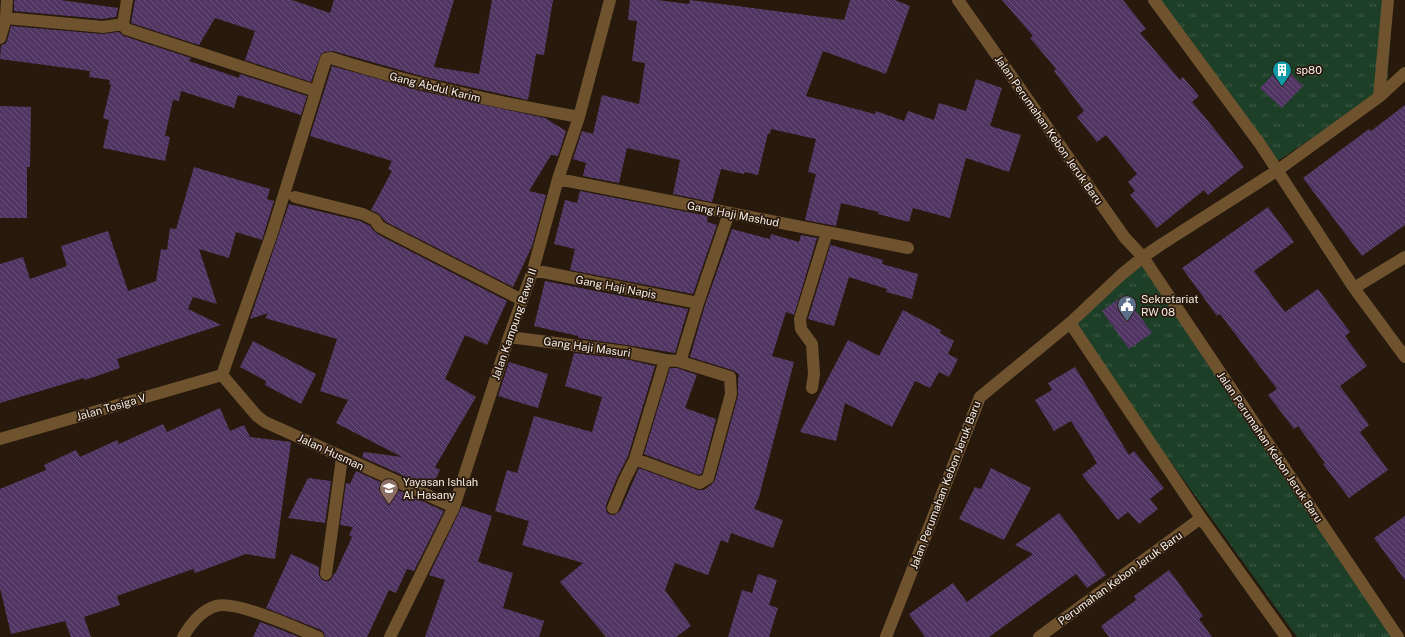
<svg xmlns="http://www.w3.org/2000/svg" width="1405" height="637" font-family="'Public Sans',sans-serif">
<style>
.grass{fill:url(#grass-tufts)}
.building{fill:url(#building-back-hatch)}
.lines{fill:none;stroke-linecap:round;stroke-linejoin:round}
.street{stroke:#6f532f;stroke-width:12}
.labels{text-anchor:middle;stroke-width:3.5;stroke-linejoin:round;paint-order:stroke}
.poi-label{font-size:11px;fill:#f8eee6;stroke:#28190d;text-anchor:start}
.street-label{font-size:11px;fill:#f8eee6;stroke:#28190d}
</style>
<defs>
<pattern id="grass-tufts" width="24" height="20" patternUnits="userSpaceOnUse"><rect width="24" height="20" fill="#1d3e27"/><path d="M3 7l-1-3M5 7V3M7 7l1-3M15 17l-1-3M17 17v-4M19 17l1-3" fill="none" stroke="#3f5a46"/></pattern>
<pattern id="building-back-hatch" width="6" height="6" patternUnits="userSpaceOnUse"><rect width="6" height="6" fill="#503563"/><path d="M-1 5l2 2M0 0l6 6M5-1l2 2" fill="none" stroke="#6a5379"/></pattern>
</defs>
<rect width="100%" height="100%" fill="#28190d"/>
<path class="grass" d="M1160,0H1393L1387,87L1275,163Z
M1143,257L1392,637H1297L1072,325Z"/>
<path class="building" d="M14,0H60L118,8L116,17L103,19L14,11Z
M135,0H292L330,13L334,0H454L434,67L479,74L492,0H553L544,55L536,54L528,100L425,77L333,51L325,52L321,54L311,82L245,60L255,31L215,18L199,45L131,23Z
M630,0H657L689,4L690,0L844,20L850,0H895L910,6L886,74L823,51L806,96L875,114L876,111L904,121L908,111L934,120L939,103L966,111L976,79L1002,88L990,126L1021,135L1009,172L966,158L950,218L913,208L909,222L878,214L879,212L841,203L836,226L805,220L816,174L808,172L816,139L771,129L770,134L768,133L758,175L745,172L744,174L721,169L712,202L673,194L680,160L627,148L619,183L583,176L586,163L573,159L582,131L593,134L602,95L639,104L645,63L632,61L637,21L628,20Z
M1002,0H1123L1146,29L1140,33L1180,80L1183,77L1199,96L1192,102L1213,127L1244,167L1208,195L1204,190L1157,228L1130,195L1135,191L1128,182L1137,174L1106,135L1097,142L1077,117L1084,111L1054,71L1056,69L1030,38L1033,36Z
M11,26L102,34L119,32L124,36L191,58L189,61L239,78L240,74L307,96L301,115L238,95L234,108L181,91L179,101L173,100L165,136L170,137L165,161L103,148L109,120L103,118L111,85L109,84L110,80L89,77L90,71L0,59L1,45L5,44L7,41Z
M1282,65L1303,86L1282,108L1260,88Z
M332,66L421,91L545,118L566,131L558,156L551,155L529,191L546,195L532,246L513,287L386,222L379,214L371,210L392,171L388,169L392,161L310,136Z
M1405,105V225L1362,256L1303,178L1369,129L1371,131Z
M0,106L31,107L30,167H27V218H0Z
M194,167L270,189L267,199L274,201L262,240L236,232L229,258L199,249L217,304L193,297L188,309L221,325L117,359L120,368L85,380L84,378L0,403V264L23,257L30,279L67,266L61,246L108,231L128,291L156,281L161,249L167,250L170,228L176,229Z
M580,191L708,216L707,222L717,225L693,294L570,270L575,249L554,244L565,200L577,203Z
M289,204L360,221L370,226L373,230L379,235L507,301L487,345L465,335L445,379L476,397L435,467L440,470L431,488L362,457L364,452L402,457L336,423L348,400L320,391L337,339L265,318L268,313L250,319Z
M1268,207L1294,242L1254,271L1285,312L1318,289L1350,332L1345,336L1367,366L1340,386L1369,425L1360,432L1388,470L1349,498L1323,464L1325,463L1298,426L1294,429L1268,395L1277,389L1220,314L1217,316L1182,268Z
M732,229L770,239L771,234L799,242L801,235L817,238L794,315L786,312L772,356L794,362L759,497L754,509L783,520L773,548L731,533L728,543L721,540L708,575L675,563L665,590L691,626L676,637H606L560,582L583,563L522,545L529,521L495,511L507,470L517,473L534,416L592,432L602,397L565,386L574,353L625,359L655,366L628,456L617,478L606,505V509L607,513L611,515H614L620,511L639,468L698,490H704L712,484L715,480L738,396V381L739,374L732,370L690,357L705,305Z
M831,243V245L883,260L882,264L918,274L912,299L886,292L887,289L849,277L834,326L808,319Z
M545,281L688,309L675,353L627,345L578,338V336L534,326Z
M1124,295L1152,333L1129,349L1102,311Z
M903,310L941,330L940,333L954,341L948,354L958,359L949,377L939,372L930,388L915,381L892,427L845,403L836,441L800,432L848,340L879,356Z
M253,341L316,374L301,404L265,385L266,381L240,367Z
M509,362L548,374L538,408L498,396Z
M1075,367L1129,455L1134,451L1164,488L1150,499L1158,509L1139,524L1128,512L1118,520L1082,475L1097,463L1071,421L1054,431L1035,400L1052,390L1048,383Z
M670,368H677L697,375L685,408L716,419L702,473L699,475L644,454Z
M220,408L230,431L244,425L250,437L291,442L275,559L246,554L195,573L193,569L117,596L120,605L84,617L91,637H71L65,621L11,634L0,588V489L46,470L44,465L76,450L80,457L117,440L119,444L163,424L167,432Z
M991,468L1031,488L1004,540L959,519L975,487L981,489Z
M356,471L444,511L414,571L407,569L396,593L389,590L367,637H325L324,633L321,630L266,608L291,554L319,567V576L322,580L325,581H329L332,578L334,573L335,574L352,537L349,535L353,527L340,525L346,483L350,484Z
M308,478L331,481L325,523L288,518Z
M462,506L492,516L478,562L513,573L503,608L544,621L539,637H425L445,580L429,575Z
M1059,513L1106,575L1087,588L1076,574L989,637H925L909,614L953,583L967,602L1033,554L1015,545Z
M1405,516V580L1374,538Z
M1169,570L1203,616L1199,619L1212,637H1109L1101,626L1136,600L1134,596Z
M758,574L777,580L769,605L778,608L769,637H728L742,590L752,593Z
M260,622L279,629L299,637H253Z"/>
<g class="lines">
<path class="street" d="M127,0L123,24L126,29L316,91
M958,0L1125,238L1143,257L1153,272L1398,637
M1154,0L1260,144L1354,288L1405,357
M6,18L103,27L123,24
M0,38L6,18L7,0
M1379,97L1388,0
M558,179L908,248
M295,197L363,214L375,220L379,226L382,228L522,300
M533,270L698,303
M1354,288L1405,257
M1070,323L1201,518L1286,637
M509,337L626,352L665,360
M222,375L272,233L326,59L331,58C412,84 495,102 579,117
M222,375L257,416L265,422L454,507
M812,388L814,374L812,344L801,329L800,319L827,232
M0,439L222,375
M635,459L700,483L708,478L731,394L730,377L678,361
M613,508L624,481L635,459L665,360L678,361L681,359L698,303L729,213
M326,574L342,458
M183,637C190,625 202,610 216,606C236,600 296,628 318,637
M390,637L454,507L509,337L533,270L558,179L579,117L610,0
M886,637L980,397L1070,323L1121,275L1143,257L1162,244L1278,170L1379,97L1405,73
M1039,637L1201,518"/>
</g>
<defs>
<g id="building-pin" transform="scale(1)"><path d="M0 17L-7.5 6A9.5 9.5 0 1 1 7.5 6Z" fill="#0f9aa8" stroke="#28190d"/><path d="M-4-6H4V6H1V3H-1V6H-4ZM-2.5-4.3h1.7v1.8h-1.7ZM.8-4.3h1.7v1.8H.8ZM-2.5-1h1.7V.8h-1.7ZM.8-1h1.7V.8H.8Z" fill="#fff"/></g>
<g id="civic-pin" transform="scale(1)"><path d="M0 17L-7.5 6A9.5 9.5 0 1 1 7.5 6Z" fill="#5c6f8a" stroke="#28190d"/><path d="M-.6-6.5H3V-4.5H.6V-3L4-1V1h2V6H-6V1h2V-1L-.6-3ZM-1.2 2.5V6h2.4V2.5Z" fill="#fff"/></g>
<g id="school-pin" transform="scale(1)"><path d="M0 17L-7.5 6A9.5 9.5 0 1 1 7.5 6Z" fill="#8d6e63" stroke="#28190d"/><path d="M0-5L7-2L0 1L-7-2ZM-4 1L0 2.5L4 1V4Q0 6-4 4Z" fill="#fff"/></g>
</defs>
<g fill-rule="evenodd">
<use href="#building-pin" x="1282" y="70"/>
<use href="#civic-pin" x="1127" y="305"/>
<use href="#school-pin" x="389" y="488"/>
</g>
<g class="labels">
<g class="poi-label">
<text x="1296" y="74">sp80</text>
<text x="1141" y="303">Sekretariat<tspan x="1141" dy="13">RW 08</tspan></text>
<text x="403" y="486">Yayasan Ishlah<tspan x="403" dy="13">Al Hasany</tspan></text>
</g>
<g class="street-label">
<text transform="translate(435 87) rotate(14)" y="4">Gang Abdul Karim</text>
<text transform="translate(1049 130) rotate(55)" y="4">Jalan Perumahan Kebon Jeruk Baru</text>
<text transform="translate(733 214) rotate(11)" y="4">Gang Haji Mashud</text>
<text transform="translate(616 287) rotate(11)" y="4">Gang Haji Napis</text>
<text transform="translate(514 324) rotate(-71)" y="4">Jalan Kampung Rawa II</text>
<text transform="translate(587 347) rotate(8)" y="4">Gang Haji Masuri</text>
<text transform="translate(111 407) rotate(-16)" y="4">Jalan Tosiga V</text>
<text transform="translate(1270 447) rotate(56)" y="4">Jalan Perumahan Kebon Jeruk Baru</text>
<text transform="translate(331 452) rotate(25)" y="4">Jalan Husman</text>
<text transform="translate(945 485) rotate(-69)" y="4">Jalan Perumahan Kebon Jeruk Baru</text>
<text transform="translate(1120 578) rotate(-36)" y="4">Perumahan Kebon Jeruk Baru</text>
</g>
</g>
</svg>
